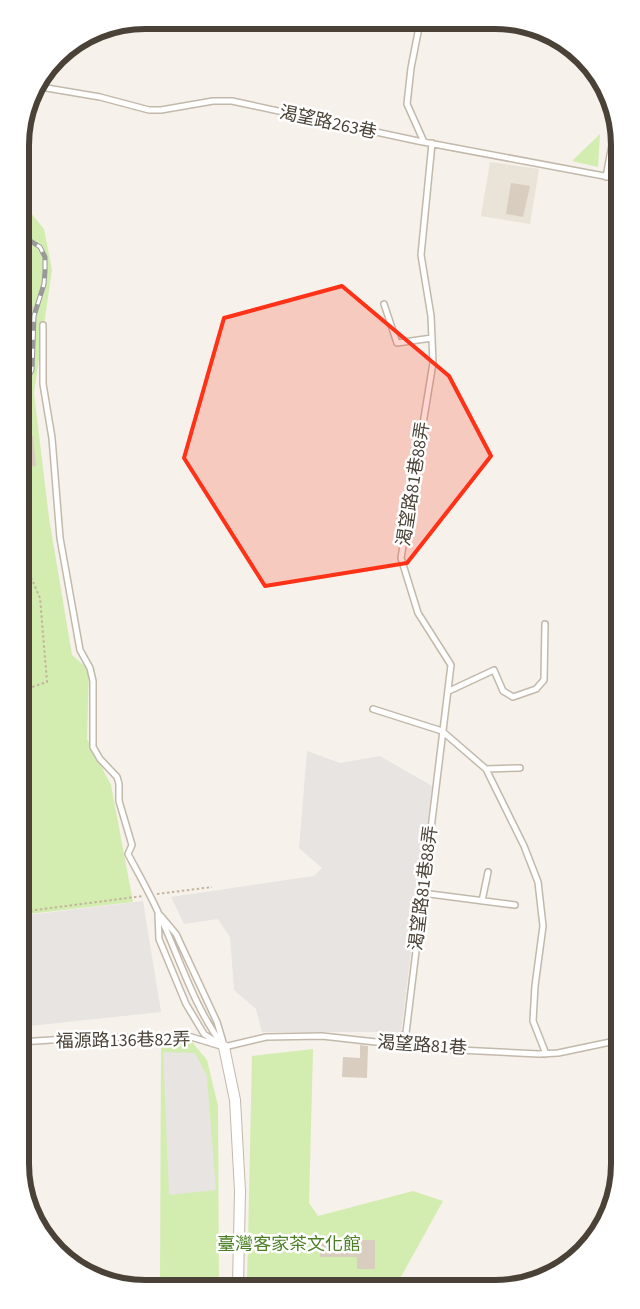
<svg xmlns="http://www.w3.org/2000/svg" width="640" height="1309" font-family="'Source Sans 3','Noto Sans TC',sans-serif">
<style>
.residential{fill:#eae3d7}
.green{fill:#d3ecb0}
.parking{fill:#e7e4e1}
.building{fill:#d8cdbe}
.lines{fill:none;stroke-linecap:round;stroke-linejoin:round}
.lane-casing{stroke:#c2b9ab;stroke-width:8}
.street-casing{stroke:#c2b9ab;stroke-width:12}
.path{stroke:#c5b49c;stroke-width:2;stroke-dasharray:2.5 2.5;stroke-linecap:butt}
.lane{stroke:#fff;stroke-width:5}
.street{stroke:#fff;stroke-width:10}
.rail-casing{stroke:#999;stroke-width:5}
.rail{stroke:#fff;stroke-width:3;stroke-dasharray:9;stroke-linecap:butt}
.marked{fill:#ff3117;fill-opacity:0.2;stroke:#ff3117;stroke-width:4;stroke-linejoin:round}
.labels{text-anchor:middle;stroke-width:5;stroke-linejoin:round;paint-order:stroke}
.street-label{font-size:18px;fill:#4a4237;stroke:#fff}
.park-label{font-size:18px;fill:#4c8026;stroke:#fff}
.rim{fill:none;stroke:#4a4237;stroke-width:6}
</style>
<rect width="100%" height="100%" fill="#f6f1ea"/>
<path class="residential" d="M490,162L539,169L530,224L481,216Z"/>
<path class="green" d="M600,134L598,167L572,161Z
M21,201L44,229L52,270L34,393L49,518L72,655L89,670L87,739L111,785L133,902L20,915Z
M161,1040L192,1042L207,1060L218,1106L219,1287H160Z
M313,1049L309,1203L318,1216L413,1191L443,1201L397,1284L247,1286L252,1056Z"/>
<path class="parking" d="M307,751L340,763L380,756L432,786L401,1032H262L256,1009L234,990L230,937L218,919L184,924L171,897L314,876L322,868L299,848Z
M143,901L161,1012L20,1027V916Z
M163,1052L195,1053L207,1076L216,1190L169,1195Z"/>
<path class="building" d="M511,183L530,186L523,217L506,214Z
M21,305L33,306L31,363L21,362Z
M33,436L36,466L21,468V437Z
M360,1045L368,1046L367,1078L342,1077L343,1057L360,1058Z
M320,1240H375V1269H357V1257H320Z"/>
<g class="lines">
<g class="lane-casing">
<path id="lane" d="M420,22L411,68L407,104L424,142
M35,86L100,97L149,110H161L213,101H232L418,141L620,179
M606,177L616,123
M384,304L397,343L432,338
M43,325V384L52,438L60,538L80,650L90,668L93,681V747L100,759L117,777L119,784V801L132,845L128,854C138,873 149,892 158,912C180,958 193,1006 224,1047
M449,691L494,670L503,691L513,697L536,689L544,680L545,624
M373,709L442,731L486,769L524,846L538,882L543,926L535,986L533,1021L546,1054
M486,769L520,768
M422,893L515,905
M482,901L488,872
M158,914L159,939L186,1004L204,1034L218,1043
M161,916L176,934L217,1022L223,1042
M20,1042L82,1038L188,1036L224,1047L266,1037L322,1036L439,1049L539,1054L558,1053L620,1040
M391,1044L406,1033L451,665L418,613L401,558L433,363L431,316L421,255L432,143"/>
</g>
<g class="street-casing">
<path id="street" d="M224,1047L235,1100L240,1191L238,1286"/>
</g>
<path class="path" d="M21,665V664
M20,702L29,688L47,682L40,598L30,575V513L21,487
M157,894L212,887
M20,912L143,896"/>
<use href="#lane" class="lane"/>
<use href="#street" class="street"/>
<g class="rail-casing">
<path id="rail" d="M21,391L32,370L34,316L44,284L45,271V257L40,247L21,235"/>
</g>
<use href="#rail" class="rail"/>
</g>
<path class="marked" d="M342,286L449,376L491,456L407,563L265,586L184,458L224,318Z"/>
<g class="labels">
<g class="street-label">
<text transform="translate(328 122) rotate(12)" y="6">渴望路263巷</text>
<text transform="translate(413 484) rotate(-81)" y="6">渴望路81巷88弄</text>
<text transform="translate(423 888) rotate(-83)" y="6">渴望路81巷88弄</text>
<text transform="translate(123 1040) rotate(-1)" y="6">福源路136巷82弄</text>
<text transform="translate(422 1045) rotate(4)" y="6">渴望路81巷</text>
</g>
<g class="park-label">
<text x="289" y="1250">臺灣客家茶文化館</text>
</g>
</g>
<path d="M0 0H640V1309H0ZM145 29H495A116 116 0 0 1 611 145V1164A116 116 0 0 1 495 1280H145A116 116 0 0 1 29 1164V145A116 116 0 0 1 145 29Z" fill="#fff" fill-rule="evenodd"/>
<path class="rim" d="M145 29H495A116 116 0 0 1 611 145V1164A116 116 0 0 1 495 1280H145A116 116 0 0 1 29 1164V145A116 116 0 0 1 145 29Z"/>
</svg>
